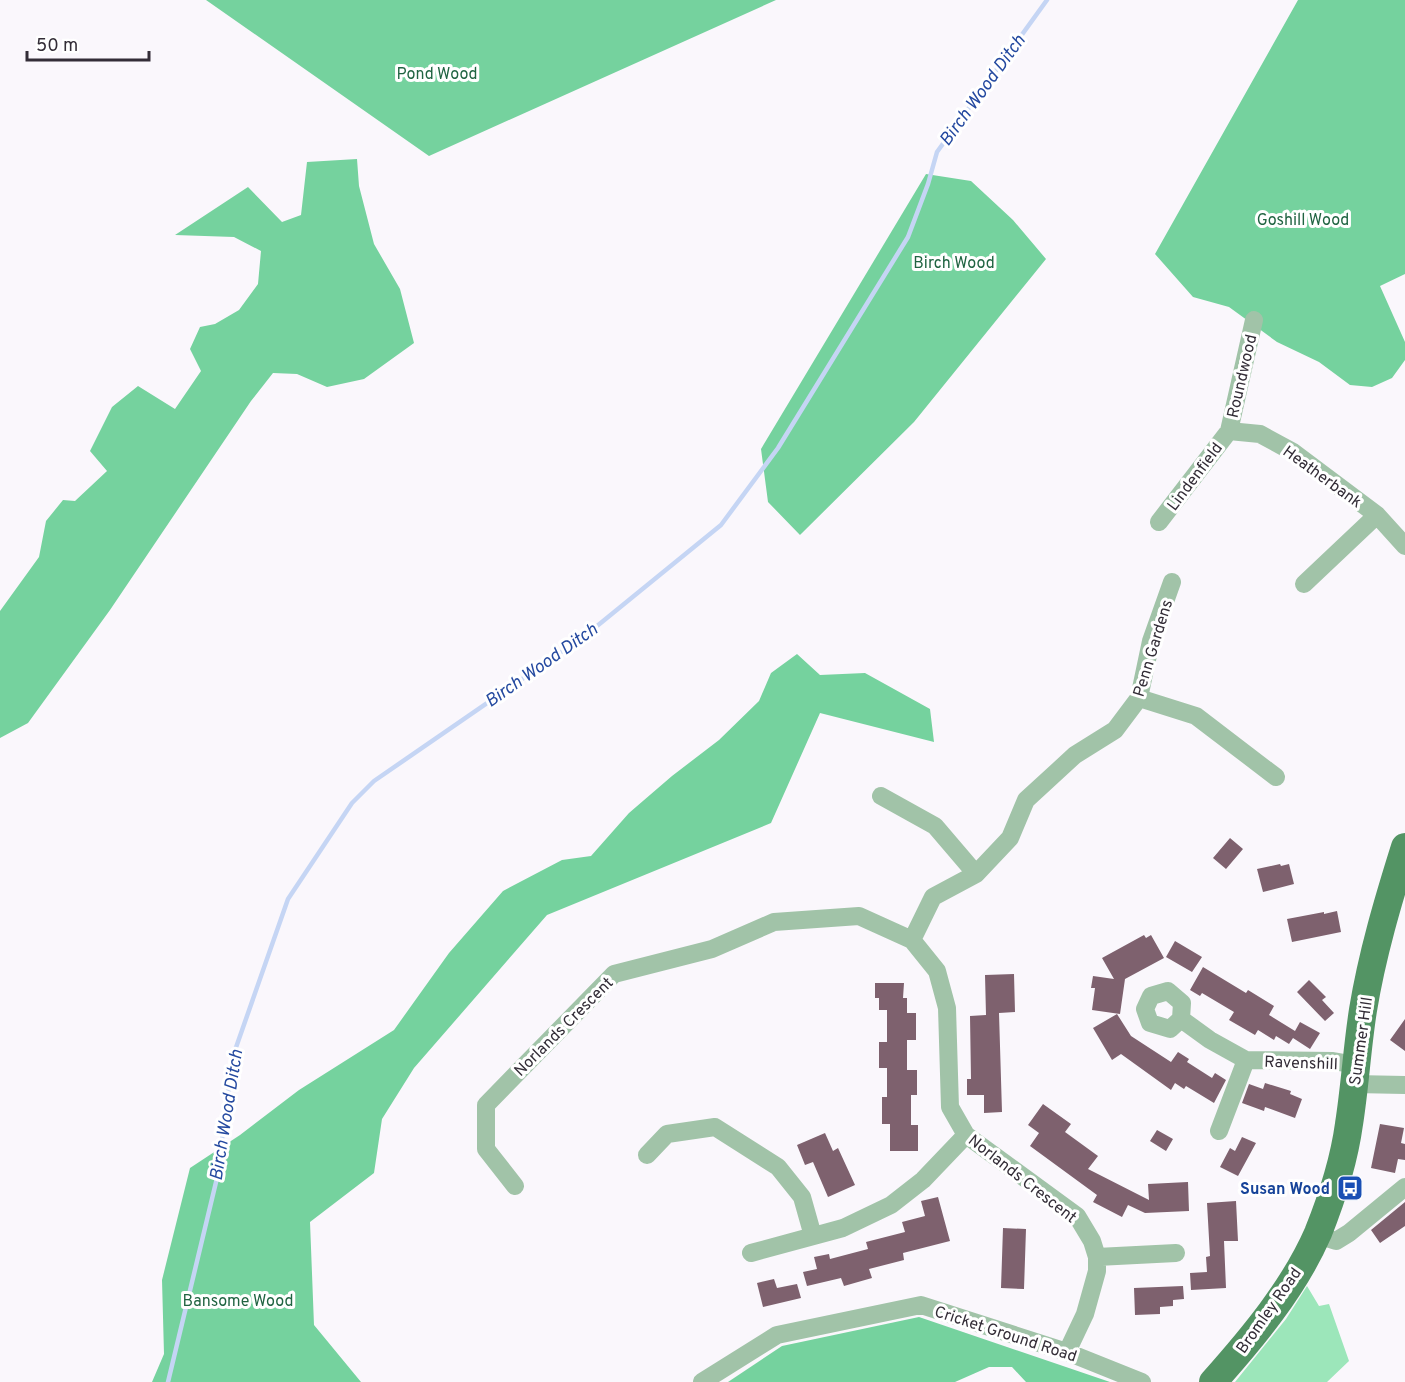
<svg xmlns="http://www.w3.org/2000/svg" width="1405" height="1382" font-family="Overpass,sans-serif">
<style>
.green{fill:#9ce6ba}
.forest{fill:#75d29e}
.lines{fill:none;stroke-linecap:round;stroke-linejoin:round}
.stream{stroke:#c5d5f4;stroke-width:4.5}
.building{fill:#7e616e}
.minor{stroke:#a1c3a8;stroke-width:18}
.primary{stroke:#539464;stroke-width:28}
.labels{text-anchor:middle;stroke-width:6;stroke-linejoin:round;paint-order:stroke}
.park-label{font-size:16px;fill:#206442;stroke:#fff}
.street-label{font-size:16px;fill:#332d37;stroke:#fff}
.transit-label{font-size:16px;font-weight:bold;fill:#164399;stroke:#fff;text-anchor:end}
.water-label{font-size:18px;font-style:italic;fill:#254aa0;stroke:#fff}
</style>
<rect width="100%" height="100%" fill="#faf7fc"/>
<path class="green" d="M1307,1286L1319,1306L1329,1304L1349,1361L1327,1382H1235L1286,1319Z"/>
<path class="forest" d="M206,0H776L429,156Z
M1298,0H1405V274L1380,286L1405,342V360L1392,378L1372,387L1350,385L1319,362L1277,342L1229,307L1193,297L1155,254Z
M357,159L359,186L374,244L400,289L414,343L364,379L327,387L297,374L273,373L251,401L110,610L28,723L0,738V611L39,557L46,521L63,500L75,501L107,471L90,451L112,407L138,386L175,409L201,371L190,349L200,327L215,324L239,310L258,284L261,251L234,237L175,235L248,187L282,222L301,215L307,162Z
M926,174L971,181L1013,220L1046,259L914,422L800,535L768,502L761,449Z
M797,654L820,675L865,673L930,709L934,742L820,713L771,823L547,915L414,1068L382,1119L374,1173L310,1222L314,1325L361,1382H152L164,1354L162,1280L190,1168L240,1135L299,1090L394,1030L449,953L503,891L562,860L591,856L629,813L672,776L719,740L759,701L771,673Z
M919,1317L1110,1382H1026L1012,1367H989L955,1382H728L782,1346Z"/>
<g class="lines">
<path class="stream" d="M168,1382L217,1178L233,1056L288,899L352,803L374,781L586,635L721,525L778,448L908,237L928,184L937,152L1047,0"/>
</g>
<path class="building" d="M1230,838L1243,849L1226,869L1213,858Z
M1280,864L1281,866L1289,864L1294,884L1263,892L1257,869Z
M1337,911L1341,932L1292,942L1287,919L1324,912V914Z
M1144,935L1146,938L1151,935L1164,958L1125,979L1120,1014L1092,1010L1095,988H1091L1093,976L1114,979L1102,958Z
M1175,941L1202,957L1192,972L1166,957Z
M1203,967L1246,993L1248,990L1274,1006L1269,1015L1295,1031L1300,1022L1320,1033L1310,1049L1293,1038L1289,1044L1276,1036L1274,1040L1258,1030L1255,1035L1229,1020L1234,1012L1202,993L1200,996L1190,990Z
M1014,974L1015,1012L999,1013L1002,1112L984,1113V1095H967V1079H971L970,1016L986,1015L985,975Z
M1309,980L1326,997L1322,1000L1334,1013L1325,1021L1297,992Z
M875,983H904L903,998H907V1013H916V1040H907V1070H917V1095H911V1125H918V1151H890V1124H882V1097H887V1068H879V1042H887V1010H879V998H875Z
M1117,1014L1131,1036L1171,1062L1178,1052L1189,1059L1187,1062L1212,1078L1215,1073L1226,1080L1214,1103L1186,1086L1184,1089L1175,1083L1171,1090L1121,1054L1112,1060L1093,1028Z
M1405,1019V1051L1390,1040Z
M1265,1083L1291,1091L1290,1094L1302,1099L1295,1118L1265,1107L1264,1111L1242,1103L1249,1084L1263,1089Z
M1043,1104L1071,1124L1065,1132L1098,1156L1088,1169L1149,1200L1148,1184L1188,1182L1189,1211L1145,1213L1128,1205L1122,1217L1093,1202L1097,1195L1030,1146L1039,1133L1028,1125Z
M1380,1124L1404,1128L1401,1143L1405,1144V1160L1398,1159L1395,1173L1371,1168Z
M1157,1130L1173,1139L1166,1151L1150,1141Z
M825,1133L833,1151L838,1148L855,1185L828,1197L813,1162L805,1165L797,1145Z
M1242,1137L1256,1143L1238,1176L1220,1167L1230,1148L1235,1151Z
M938,1197L950,1241L903,1253L904,1260L869,1269L872,1278L844,1286L841,1278L807,1286L803,1272L817,1269L814,1257L829,1254L830,1259L868,1249L866,1242L905,1232L902,1222L925,1216L921,1201Z
M1236,1201L1238,1241H1224L1226,1288L1191,1290L1190,1273L1207,1272L1206,1257L1210,1256L1207,1203Z
M1405,1202V1226L1380,1243L1371,1230Z
M1003,1228L1026,1229L1024,1289L1001,1288Z
M774,1279L777,1288L797,1284L801,1298L763,1307L757,1283Z
M1183,1286L1184,1299L1173,1300V1306L1160,1307V1314L1135,1315L1134,1288Z"/>
<g class="lines">
<path class="minor" d="M1229,431L1260,434L1293,452L1377,515L1405,546
M1159,522L1229,431L1254,320
M1304,584L1377,515
M1139,698L1196,716L1276,777
M881,796L935,826L976,874
M912,940L933,897L976,874L1010,838L1026,800L1075,755L1115,730L1139,698L1151,641L1172,582
M1168,991L1182,1003L1181,1019L1170,1029L1150,1023L1145,1009L1151,996Z
M1181,1019L1210,1040L1246,1060L1219,1131
M1246,1060L1333,1061L1356,1065
M1354,1084L1405,1085
M647,1155L667,1134L715,1127L778,1167L802,1197L813,1236
M515,1186L486,1149V1105L614,974L712,949L774,922L859,916L912,940L937,971L947,1008L950,1107L966,1135L1077,1216L1092,1241L1097,1257V1271L1085,1314L1067,1352
M1317,1235L1336,1241L1349,1233L1405,1187
M751,1253L843,1228L891,1205L923,1180L966,1135
M1097,1257L1176,1253
M702,1382L777,1335L921,1305L1067,1352L1142,1382"/>
<path class="primary" d="M1213,1382C1253,1337 1294,1288 1318,1233C1332,1198 1344,1161 1349,1124C1355,1086 1357,1048 1363,1010C1372,955 1388,901 1405,847"/>
</g>
<defs>
<g id="bus-square" transform="scale(1.35)"><rect x="-9" y="-9" width="18" height="18" rx="4" fill="#1a4fb4" stroke="#fff"/><path d="M-5-6H5V4H4V6H2V4H-2V6H-4V4H-5ZM-3.5-4V0h7V-4ZM-3.5 1.2v1.5H-2V1.2ZM2 1.2v1.5H3.5V1.2Z" fill="#fff"/></g>
</defs>
<g fill-rule="evenodd">
<use href="#bus-square" x="1350" y="1188"/>
</g>
<g class="labels">
<g class="park-label">
<text x="437" y="79">Pond Wood</text>
<text x="1303" y="225">Goshill Wood</text>
<text x="954" y="268">Birch Wood</text>
<text x="238" y="1306">Bansome Wood</text>
</g>
<g class="street-label">
<text transform="translate(1241 376) rotate(-77)" y="6">Roundwood</text>
<text transform="translate(1194 476) rotate(-53)" y="6">Lindenfield</text>
<text transform="translate(1323 476) rotate(36)" y="6">Heatherbank</text>
<text transform="translate(1152 648) rotate(-73)" y="6">Penn Gardens</text>
<text transform="translate(563 1026) rotate(-45)" y="6">Norlands Crescent</text>
<text transform="translate(1360 1041) rotate(-82)" y="6">Summer Hill</text>
<text transform="translate(1301 1062) rotate(2)" y="6">Ravenshill</text>
<text transform="translate(1023 1178) rotate(38)" y="6">Norlands Crescent</text>
<text transform="translate(1268 1310) rotate(-55)" y="6">Bromley Road</text>
<text transform="translate(1006 1333) rotate(18)" y="6">Cricket Ground Road</text>
</g>
<g class="transit-label">
<text x="1330" y="1194">Susan Wood</text>
</g>
<g class="water-label">
<text transform="translate(982 90) rotate(-54)" y="6">Birch Wood Ditch</text>
<text transform="translate(541 665) rotate(-35)" y="6">Birch Wood Ditch</text>
<text transform="translate(226 1115) rotate(-81)" y="6">Birch Wood Ditch</text>
</g>
</g>
<path d="M27 51v9h122v-9" fill="none" stroke="#332d37" stroke-width="3"/>
<text x="36" y="51" font-size="18" fill="#332d37" stroke="#ffffff" stroke-width="4.5" paint-order="stroke">50 m</text>
</svg>
